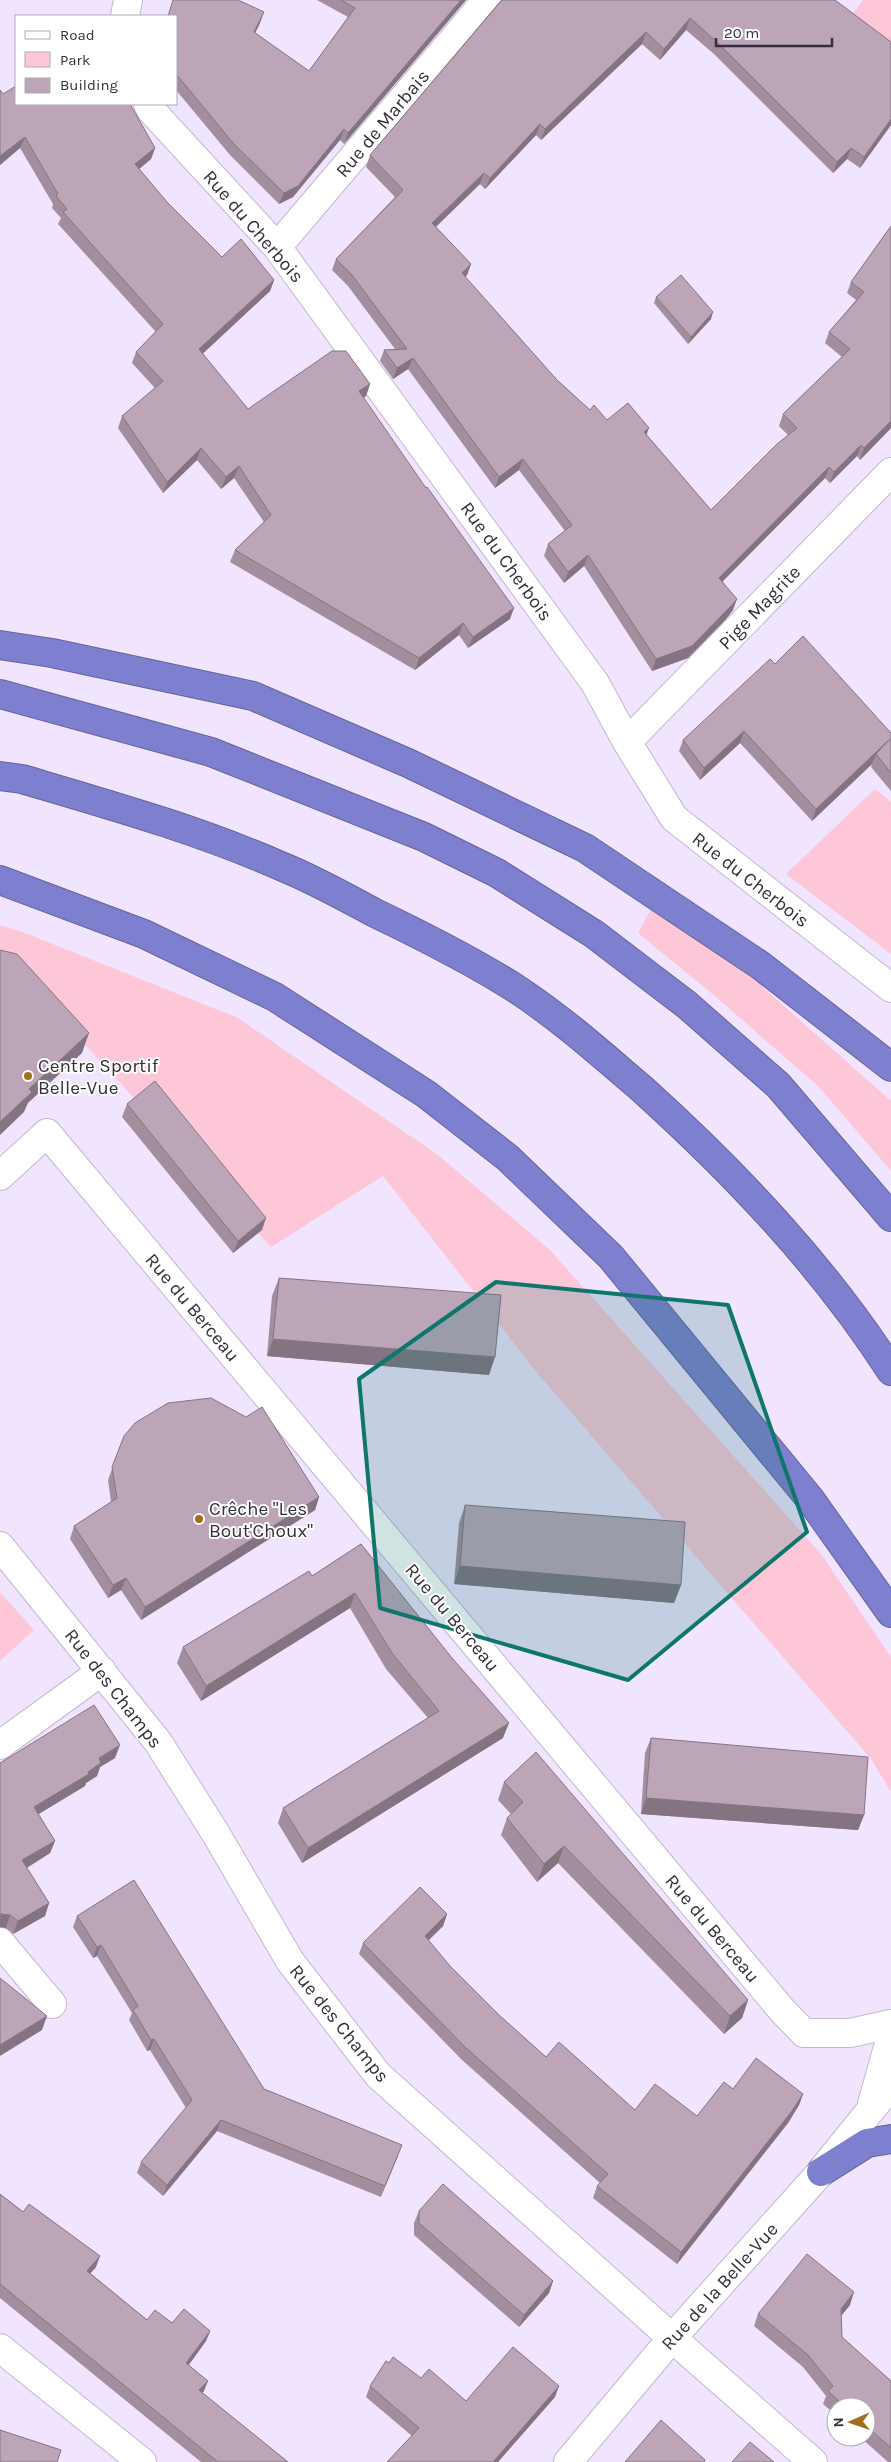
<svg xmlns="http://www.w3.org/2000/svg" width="891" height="2462" font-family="Karla,sans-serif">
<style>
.green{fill:#fdc7d8}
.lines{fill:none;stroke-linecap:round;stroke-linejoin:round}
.minor-casing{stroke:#c4b7d2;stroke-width:30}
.tertiary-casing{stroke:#c4b7d2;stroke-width:30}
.secondary-casing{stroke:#c4b7d2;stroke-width:30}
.motorway-casing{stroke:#64639a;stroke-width:30}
.minor{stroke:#fff;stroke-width:28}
.tertiary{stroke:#fff;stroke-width:28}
.secondary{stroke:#fff;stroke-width:28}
.motorway{stroke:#7e80cf;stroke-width:28}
.wall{fill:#a38e9e}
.shaded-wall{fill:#847481}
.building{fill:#bda5b8;stroke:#847481}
.marked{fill:#0f766e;fill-opacity:0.2;stroke:#0f766e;stroke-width:4;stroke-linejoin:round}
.poi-dot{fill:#9e6f21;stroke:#fff;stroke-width:2}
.labels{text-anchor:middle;stroke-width:4;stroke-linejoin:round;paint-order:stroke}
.street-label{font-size:19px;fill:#332e39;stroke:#fff}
.poi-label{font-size:19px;fill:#332e39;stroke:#fff;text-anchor:start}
</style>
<rect width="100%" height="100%" fill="#f0e4ff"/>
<path class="green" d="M863,0H891V55L848,20Z
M875,789L891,802V954L786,874Z
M654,904L749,975L891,1101V1171L818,1086L716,997L638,933Z
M0,925L25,933L238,1018L438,1155L549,1249L821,1554L891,1657V1792L871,1759L538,1374L383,1176L271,1247L54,1011L0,987Z
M0,1592L34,1630L0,1661Z"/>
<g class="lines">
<g class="minor-casing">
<path id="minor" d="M125,16L128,0
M148,104L151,110L277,247L595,683L627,742L674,818L891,988
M277,247L487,0
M627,742L891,472
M0,1176L47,1133L781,2009L804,2033H850L891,2024
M0,1546L158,1742L216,1834L290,1961L378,2075L672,2338L813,2462
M0,1745L102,1671
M0,1942L52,2004
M0,2348L142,2462"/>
</g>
<g class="tertiary-casing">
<path id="tertiary" d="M568,2462L672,2338L821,2172"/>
</g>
<g class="secondary-casing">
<path id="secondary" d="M872,2104L891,2036
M823,2169L891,2085"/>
</g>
<g class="motorway-casing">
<path id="motorway" d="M0,645L52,653L253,696L408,763L585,848L760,965L891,1067
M0,694L211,752L424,837L497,873L594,934L687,1005L778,1085L891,1217
M0,776L22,779C110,805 199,830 283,867C315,880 345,897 375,913C423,936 473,961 518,990C562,1019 601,1054 641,1088C734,1172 823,1265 891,1371
M0,880L144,934L275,997L426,1094L508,1158L611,1257L810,1499L891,1613
M821,2172L867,2143L891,2139"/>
</g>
<use href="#minor" class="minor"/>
<use href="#tertiary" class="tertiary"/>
<use href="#secondary" class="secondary"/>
<use href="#motorway" class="motorway"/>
</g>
<path class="wall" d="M317,0H466L344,144L340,140L293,197L279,204L230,155L176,90V16L260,23L255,33L309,71L348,17Z
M501,0H835L891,42V125L860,168L847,159L833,173L714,54L686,30L660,60L642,44L541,140L536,135L485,189L480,184L436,227L471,264L467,275L465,277L557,380L590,410L607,420L647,435L711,510L788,435L779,426L783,414L842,357L825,343L829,332L856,300L847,293L851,282L891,226V428L860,460L857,456L830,483L825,478L723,581L733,610L726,619L688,658L652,671L584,566L564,583L544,556L548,544L565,531L519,470L495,488L408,369L393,379L380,361L384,350L395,349L348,286L332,270L336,259L395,197L366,167L370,155Z
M0,90L3,94L155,148L151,159L139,169L167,202L222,257L274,280L270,291L202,354L248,409L370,384L366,396L363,398L510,619L468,648L459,635L415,670L230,562L235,550L264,522L234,478L221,489L197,460L163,493L118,428L122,416L155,388L132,363L136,352L156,332L58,224L61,218L52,208L53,204L20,148L0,165Z
M656,297L711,319L688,344L654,303Z
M775,664L891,733V791L871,767L872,764L812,821L740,743L700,780L679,751L683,740Z
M127,1104L262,1230L233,1253L122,1117Z
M279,1278L489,1375L267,1356L272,1296Z
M124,1436L319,1497L315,1510L141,1620L121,1590L108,1598L70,1539L74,1526L111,1502L108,1480Z
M465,1505L681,1585L674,1603L454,1584L459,1523Z
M361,1544L503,1738L302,1863L278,1823L283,1808L428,1718L386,1669L350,1608L201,1701L177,1663L183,1647L312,1576Z
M651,1738L864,1815L858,1830L641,1814L645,1753Z
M115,1758L100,1767L97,1776L86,1783L85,1786L38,1814L55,1841L50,1853L27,1868L49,1903L45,1916L13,1934L6,1928L0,1927V1763Z
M504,1782L748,2000L742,2018L724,2034L558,1863L537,1882L501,1835L507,1818L511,1814L498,1800Z
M447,1914L443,1926L428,1940L450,1966L499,2015L546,2057L635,2110L697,2116L733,2089L803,2094L799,2105L788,2123L677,2264L593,2198L597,2186L600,2183L461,2059L359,1954L363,1943Z
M77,1916L264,2089L398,2156L381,2197L217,2131L163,2196L137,2173L141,2162L186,2108L150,2050L147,2051L129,2020L132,2013L97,1956L93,1958L73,1927Z
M0,2194L96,2267L90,2273L147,2320L172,2323L210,2331L206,2341L188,2366L204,2391L202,2393L288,2462H201L0,2298Z
M419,2211L553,2281L549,2293L519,2327L414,2235V2223Z
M850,2305L841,2316L842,2337L891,2381V2462H888L860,2437H866V2407H836V2415L823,2404L826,2396L803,2367L754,2326L758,2314Z
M389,2363L466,2401L555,2397L498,2462H387L412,2436L366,2397L370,2386Z"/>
<path class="shaded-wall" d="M461,0H466L344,144L348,133Z
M264,12L260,23L250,44L254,32Z
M690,18L686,30L660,60L664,49Z
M646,32L642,44L541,140L545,129Z
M891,119V125L860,168L864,157Z
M540,124L536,135L485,189L490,178Z
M344,129L340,140L293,197L279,204L284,193Z
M25,137L20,148L0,165V156Z
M155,148L151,159L131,176L135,164Z
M851,148L847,159L833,173L837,162Z
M484,173L480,184L428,234L432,223Z
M471,264L467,275L458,285L462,273Z
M274,280L270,291L195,361L199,349Z
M713,312L711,319L688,344L691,337Z
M413,358L408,369L393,379L397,368Z
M370,384L366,396L355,403L359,391Z
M891,421V428L860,460L864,448Z
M649,428L645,439L644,432Z
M861,445L857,456L830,483L834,472Z
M201,448L197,460L163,493L167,482Z
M523,459L519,470L495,488L499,477Z
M239,466L234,478L221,489L226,477Z
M829,467L825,478L715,589L719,578Z
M588,555L584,566L564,583L568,572Z
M737,599L733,610L726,619L688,658L652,671L656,659Z
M514,608L510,619L468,648L473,637Z
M463,623L459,635L415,670L419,658Z
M744,731L740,743L700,780L704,768Z
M891,738L876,754L872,764L812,821L816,809Z
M89,1033L82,1053L28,1103L24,1112L0,1135V1122L29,1089Z
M266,1218L262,1230L233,1253L238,1241Z
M273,1339L495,1357L489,1375L267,1356Z
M319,1497L315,1510L141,1620L145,1607Z
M460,1566L681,1585L674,1603L454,1584Z
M126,1578L121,1590L108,1598L113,1585Z
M355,1593L350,1608L201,1701L206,1686Z
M509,1723L503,1738L302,1863L308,1848Z
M120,1745L115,1758L100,1767L97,1776L86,1783L85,1786L29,1820L34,1807L88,1772L99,1758Z
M646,1798L864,1815L858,1830L641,1814Z
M55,1841L50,1853L18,1873L22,1860Z
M564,1846L558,1863L537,1882L544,1864Z
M49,1903L45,1916L13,1934L18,1921Z
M1,1914L10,1915L6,1928L0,1927V1917Z
M447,1914L443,1926L421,1948L425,1936Z
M101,1945L97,1956L93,1958L97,1947Z
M748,2000L742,2018L724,2034L730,2016Z
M47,2016L42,2030L0,2056V2045Z
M154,2039L150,2050L147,2051L151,2040Z
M803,2094L799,2105L788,2123L677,2264L681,2252Z
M221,2120L217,2131L163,2196L167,2185Z
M100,2256L96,2267L83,2282L87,2271Z
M553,2281L549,2293L519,2327L524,2315Z
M854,2292L850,2305L836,2322L841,2309Z
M210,2331L206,2341L182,2374L186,2363Z
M208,2381L204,2391L195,2401L199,2390Z
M559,2386L555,2397L498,2462H493Z"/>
<path class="building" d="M173,0H238L264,12L254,32L309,71L355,8L341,0H461L348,133L344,129L298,186L284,193L234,144L176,74V16H168Z
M502,0H835L891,42V119L864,157L851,148L837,162L718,43L690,18L664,49L646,32L545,129L540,124L490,178L484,173L432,223L471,264L462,273L557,380L590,410L594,405L607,420L628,403L649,428L644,432L711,510L777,444L797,428L783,414L850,349L829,332L864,292L851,282L891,226V421L864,448L861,445L834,472L829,467L719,578L737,599L730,607L692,646L656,659L588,555L568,572L548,544L572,525L523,459L499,477L413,358L397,368L384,350L407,349L352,275L336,259L403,190L370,155Z
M16,86V104H130L155,148L135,164L167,202L222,257L241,239L274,280L199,349L248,409L332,351H346L370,384L359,391L426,488L427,487L514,608L473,637L463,623L419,658L235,550L271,515L239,466L226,477L201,448L167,482L122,416L163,381L136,352L163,324L63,212L67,209L56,196L58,194L25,137L0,156V90L3,94Z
M681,275L713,312L691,337L656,297Z
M803,636L891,733V738L816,809L744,731L704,768L683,740L770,659L775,664Z
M891,738V773L876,754Z
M0,950L17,954L89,1033L29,1089L32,1092L0,1122Z
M155,1081L266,1218L238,1241L127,1104Z
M279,1278L501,1295L495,1357L273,1339Z
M211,1398L246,1417L262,1407L319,1497L145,1607L126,1578L113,1585L74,1526L117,1498L112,1467L124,1436L135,1423L168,1403Z
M465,1505L685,1522L681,1585L460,1566Z
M361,1544L452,1658L509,1723L308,1848L283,1808L439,1711L392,1653L355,1593L206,1686L183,1647L309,1571L312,1576Z
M94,1705L120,1745L99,1758L101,1763L88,1772L89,1774L34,1807L55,1841L22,1860L49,1903L18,1921L10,1915L1,1914L0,1913V1763Z
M651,1738L868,1757L864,1815L646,1798Z
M536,1752L748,2000L730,2016L564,1846L544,1864L507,1818L523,1802L504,1782Z
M134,1880L264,2089L402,2145L385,2186L221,2120L167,2185L141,2162L192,2100L154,2039L151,2040L133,2010L138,2006L101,1945L97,1947L77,1916Z
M420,1887L447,1914L425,1936L450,1966L499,2015L546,2057L559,2042L635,2110L655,2084L697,2116L724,2082L733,2089L756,2058L803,2094L792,2111L681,2252L597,2186L608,2174L466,2048L363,1943Z
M0,1978L47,2016L0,2045Z
M443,2184L553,2281L524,2315L419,2223V2211Z
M0,2194L23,2212L29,2204L100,2256L87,2271L147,2320L155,2310L172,2323L184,2309L210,2331L186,2363L208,2381L199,2390L288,2462H218L0,2284Z
M807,2254L854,2292L841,2309L842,2337L891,2381V2448L866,2426V2407H845L828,2391L833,2386L808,2355L758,2314Z
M513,2347L559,2386L493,2462H387L419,2428L370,2386L386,2361L389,2363L393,2357L421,2378L429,2369L466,2401Z
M661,2420L705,2460L704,2462H625Z
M0,2430L61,2450L57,2462H0Z
M750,2442L774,2462H732Z"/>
<path class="marked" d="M496,1282L728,1305L807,1532L628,1680L380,1608L359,1379Z"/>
<g class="poi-dot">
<circle cx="28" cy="1076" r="5"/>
<circle cx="199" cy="1519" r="5"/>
</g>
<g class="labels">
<g class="street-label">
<text transform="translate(382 123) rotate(-50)" y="7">Rue de Marbais</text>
<text transform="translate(254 226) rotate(49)" y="7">Rue du Cherbois</text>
<text transform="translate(507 561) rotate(54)" y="7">Rue du Cherbois</text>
<text transform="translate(759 607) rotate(-46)" y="7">Pige Magrite</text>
<text transform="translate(751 879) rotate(38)" y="7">Rue du Cherbois</text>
<text transform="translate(193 1307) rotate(50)" y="7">Rue du Berceau</text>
<text transform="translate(453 1617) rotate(50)" y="7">Rue du Berceau</text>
<text transform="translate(114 1688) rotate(52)" y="7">Rue des Champs</text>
<text transform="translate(713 1928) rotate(50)" y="7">Rue du Berceau</text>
<text transform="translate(340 2023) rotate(51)" y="7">Rue des Champs</text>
<text transform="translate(719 2286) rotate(-48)" y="7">Rue de la Belle-Vue</text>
</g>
<g class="poi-label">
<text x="38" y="1072">Centre Sportif<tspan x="38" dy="22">Belle-Vue</tspan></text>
<text x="209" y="1515">Crêche "Les<tspan x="209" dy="22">Bout'Choux"</tspan></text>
</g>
</g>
<rect x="15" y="15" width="162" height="90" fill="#ffffff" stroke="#adabb0"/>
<rect x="25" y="31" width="25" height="8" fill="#ffffff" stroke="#adabb0"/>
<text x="60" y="40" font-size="15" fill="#332e39">Road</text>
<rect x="25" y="52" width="25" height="15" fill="#fdc7d8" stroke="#adabb0"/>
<text x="60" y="65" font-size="15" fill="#332e39">Park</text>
<rect x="25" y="78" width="25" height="15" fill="#bda5b8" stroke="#adabb0"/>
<text x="60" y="90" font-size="15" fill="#332e39">Building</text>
<g transform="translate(851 2422) rotate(268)"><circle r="24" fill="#ffffff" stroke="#adabb0"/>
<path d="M0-4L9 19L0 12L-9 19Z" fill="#9e6f21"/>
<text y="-8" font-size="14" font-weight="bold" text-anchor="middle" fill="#332e39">N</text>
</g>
<path d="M716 38v8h116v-8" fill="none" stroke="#332e39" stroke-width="2.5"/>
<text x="724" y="38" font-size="15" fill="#332e39" stroke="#ffffff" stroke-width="4" paint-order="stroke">20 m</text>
</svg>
